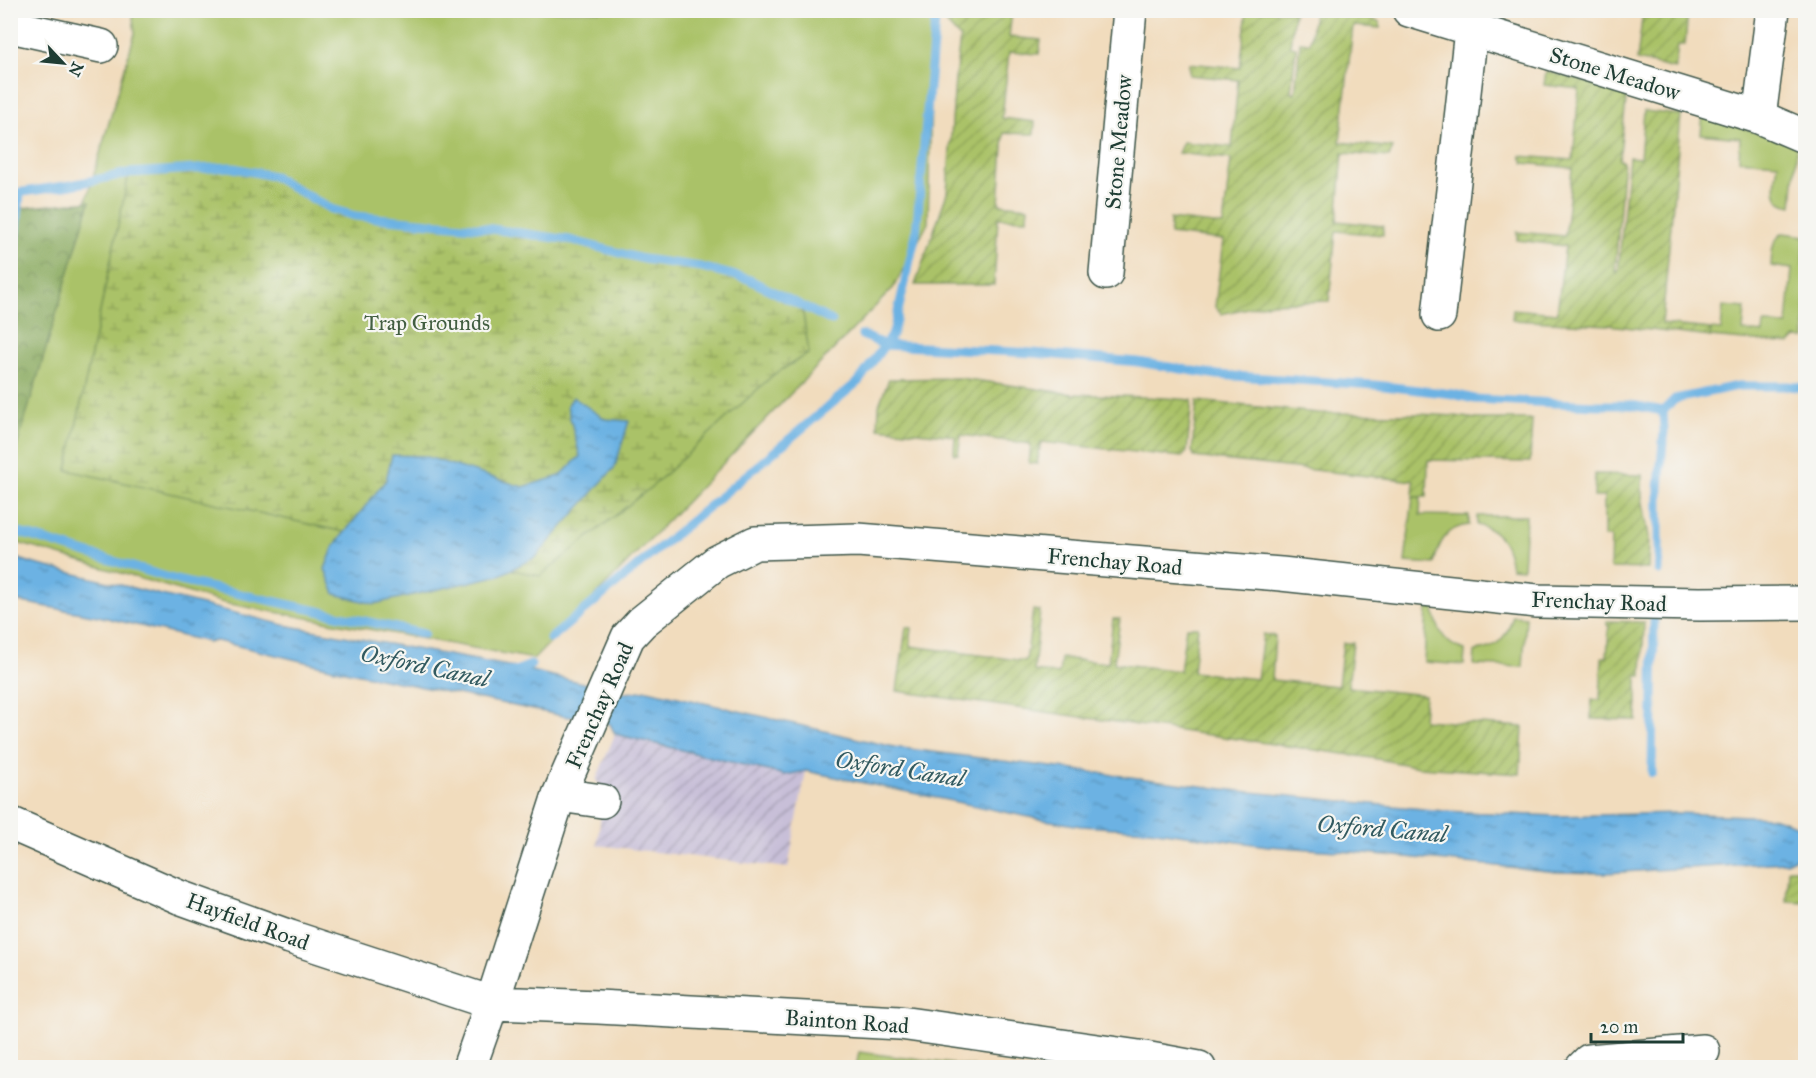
<svg xmlns="http://www.w3.org/2000/svg" width="1816" height="1078" font-family="'IM FELL Great Primer',serif">
<style>
.industrial{fill:url(#industrial-furrows)}
.green{fill:#aac267;stroke:#64804e;stroke-width:1.5}
.forest{fill:url(#forest-crowns);stroke:#537248;stroke-width:1.5}
.wetland{fill:url(#wetland-marsh);stroke:#64804e;stroke-width:1.5}
.garden{fill:url(#garden-furrows);stroke:#64804e;stroke-width:1.5}
.water{fill:url(#water-ripples);stroke:#46788c;stroke-width:1.5}
.lines{fill:none;stroke-linecap:round;stroke-linejoin:round}
.stream{stroke:#6cb2e3;stroke-width:9}
.minor-casing{stroke:#3e5549;stroke-width:36}
.minor{stroke:#fff;stroke-width:33}
.labels{text-anchor:middle;stroke-width:4.5;stroke-linejoin:round;paint-order:stroke}
.street-label{font-size:22px;fill:#1f3d34;stroke:#f6f6f2}
.park-label{font-size:22px;fill:#425e41;stroke:#f6f6f2}
.water-label{font-size:24px;font-style:italic;fill:#325a60;stroke:#f6f6f2}
</style>
<defs>
<pattern id="industrial-furrows" width="10" height="10" patternUnits="userSpaceOnUse" patternTransform="scale(1.5)"><rect width="10" height="10" fill="#c8bfd8"/><path d="M-1 1l2-2M0 10L10 0M9 11l2-2" fill="none" stroke="#a29cb0"/></pattern>
<pattern id="forest-crowns" width="20" height="18" patternUnits="userSpaceOnUse" patternTransform="scale(1.5)"><rect width="20" height="18" fill="#87a85c"/><path d="M2 6a3 3 0 1 1 6 0M12 15a3 3 0 1 1 6 0" fill="none" stroke="#6e8a4d"/></pattern>
<pattern id="wetland-marsh" width="20" height="14" patternUnits="userSpaceOnUse" patternTransform="scale(1.5)"><rect width="20" height="14" fill="#aac267"/><path d="M1 5h8M5 5V1M11 12h8M15 12V8" fill="none" stroke="#8a9f56"/></pattern>
<pattern id="garden-furrows" width="10" height="10" patternUnits="userSpaceOnUse" patternTransform="scale(1.5)"><rect width="10" height="10" fill="#aac267"/><path d="M-1 1l2-2M0 10L10 0M9 11l2-2" fill="none" stroke="#8a9f56"/></pattern>
<pattern id="water-ripples" width="26" height="14" patternUnits="userSpaceOnUse" patternTransform="scale(1.5)"><rect width="26" height="14" fill="#6cb2e3"/><path d="M2 4q2-2 4 0t4 0M15 11q2-2 4 0t4 0" fill="none" stroke="#5892b9"/></pattern>
</defs>
<rect width="100%" height="100%" fill="#f6f6f2"/>
<filter id="ink" filterUnits="userSpaceOnUse"><feTurbulence type="fractalNoise" baseFrequency=".0167" numOctaves="2"/><feDisplacementMap in="SourceGraphic" scale="12" xChannelSelector="R" yChannelSelector="G"/><feConvolveMatrix kernelMatrix="1 2 1 2 8 2 1 2 1" color-interpolation-filters="sRGB"/></filter>
<filter id="wash" filterUnits="userSpaceOnUse"><feTurbulence type="fractalNoise" baseFrequency=".008" numOctaves="4" result="noise"/><feDisplacementMap in="SourceGraphic" scale="24" xChannelSelector="R" yChannelSelector="G"/><feGaussianBlur stdDeviation="1.35" result="paint"/><feColorMatrix in="noise" values="0 0 0 0 0 0 0 0 0 0 0 0 0 0 0 0 0 1.4 0 .05"/><feComposite in="paint" operator="in"/></filter>
<g filter="url(#wash)">
<rect width="100%" height="100%" fill="#f1dcbd"/>
<path class="industrial" d="M615,734L785,775L806,771L788,868L597,845L604,791L596,780Z"/>
<path class="green" d="M132,11H933L928,223L893,288L534,659L224,603L11,541L10,463L135,33Z
M1703,114L1797,146L1792,206C1768,203 1776,182 1778,163L1739,160L1740,138L1701,134Z
M1783,233L1805,236L1803,266L1806,267L1805,339L1796,338L1790,344L1710,337L1711,329L1721,330L1723,306L1745,308L1743,331L1763,333L1764,324L1787,325L1792,269L1771,266C1772,253 1771,241 1783,233Z
M1413,497H1421L1420,515L1469,516V525C1446,527 1438,544 1434,564L1405,562Z
M1477,516H1526L1523,569L1511,568C1508,547 1501,529 1477,525Z
M1427,608H1434C1436,628 1444,645 1465,650L1464,665L1424,662Z
M1513,616L1526,617L1523,667L1474,665L1475,651C1497,650 1508,635 1513,616Z
M859,1052L975,1067H856Z"/>
<path class="forest" d="M90,201L11,466V209Z"/>
<path class="wetland" d="M229,167L273,176L331,209L355,216L485,228L570,240L643,259L701,267L748,279L802,307L809,353L773,375L656,483L540,576L67,470L129,173Z"/>
<path class="garden" d="M1247,10L1294,11L1290,46L1296,47L1291,92L1295,93L1300,42L1310,43L1314,11H1347L1380,22V28L1353,26L1340,142L1393,148L1389,157L1343,153L1337,221L1383,226V235L1336,231L1329,301L1270,303L1221,314L1215,307L1223,240L1170,234V219L1223,225L1231,159L1178,153L1183,142L1232,147L1238,80L1189,75V63L1240,68Z
M946,11H1012L1009,37L1041,40L1039,54L1009,52L1002,118L1035,122L1034,134L1004,133L999,204L1028,207L1027,219L998,218L994,285H915L947,193L955,79L960,38L946,23Z
M1643,11H1688L1685,45H1678L1675,69L1637,60Z
M1546,71L1627,93L1619,160L1623,161V169L1615,272H1618L1629,157L1640,158L1644,111L1681,115L1662,324L1711,329L1710,337L1608,325L1512,320L1513,309L1557,313L1565,246L1517,240V232L1565,236L1572,168L1524,163L1521,156L1573,160L1579,89L1544,85Z
M960,378L1073,394L1165,398L1192,400L1187,452L1182,457L1041,442L1037,464L1029,463L1031,444L961,435L958,454H954L955,436L878,428L879,405L889,379Z
M1197,401L1318,413L1418,414L1455,416L1477,419H1532L1530,462L1428,460L1427,497H1413L1414,481L1194,457L1192,451Z
M1595,474L1642,475V497L1649,537L1648,569L1610,568L1611,537H1604V497H1594Z
M1033,610L1040,611L1034,671L1059,674L1061,658L1108,663L1113,619H1120L1114,663L1180,671L1186,627H1198L1193,672L1257,679L1263,634L1275,636L1272,680L1338,686L1343,643H1353L1348,687L1425,695L1423,720L1523,727L1520,774L1419,767L1372,758L897,691L906,627L912,628L910,646L1026,661Z
M1607,621L1644,622L1642,676H1637V720L1591,719L1592,700H1600L1602,657H1607L1609,626L1607,625Z
M1788,869H1805V902L1786,901Z"/>
<path class="water" d="M573,397L605,419L629,421L615,467L536,557L500,575L374,604L335,594L325,569L334,546L386,480L392,455L424,456L523,487L560,476L580,456L567,406Z
M10,556L35,564L284,625L514,667L626,693L648,690L894,747L1240,791L1444,811L1557,816L1677,813L1772,817L1805,828V853L1786,862L1606,873L1557,872L1365,853L1268,846L1149,830L1081,826L1039,819L806,771L785,775L615,734L610,724L579,716L568,717L335,669L217,641L208,642L98,616L21,602L11,599Z"/>
<g class="lines">
<path class="stream" d="M10,194L71,185L129,173L229,167L273,176L331,209L355,216L485,228L570,240L643,259L701,267L748,279L832,321
M10,265L16,235L20,194
M862,335L885,345L1033,353L1138,362L1218,375L1375,385L1453,394L1474,399L1596,405H1631L1663,411L1664,431L1659,488V571
M1663,411L1675,399L1738,386H1789L1806,388
M10,530L180,581L424,634
M550,639L859,381L893,333L916,234L936,10
M511,673L531,665
M1652,773L1654,621"/>
</g>
</g>
<g filter="url(#ink)">
<g class="lines">
<g class="minor-casing">
<path id="minor" d="M1409,10L1759,117L1806,137
M10,26L101,46
M1759,117L1773,10
M1106,273L1130,10
M1439,315L1471,30
M559,795L602,801
M10,823L179,897L290,937L492,1003L598,1007L900,1023L1139,1057L1199,1068
M469,1068L492,1003L559,795L628,637L642,622L717,562L755,543L858,540L1281,574L1537,601L1700,604L1806,603
M1582,1068L1589,1061L1703,1051"/>
</g>
<use href="#minor" class="minor"/>
</g>
</g>
<g class="labels">
<g class="street-label">
<text transform="translate(1615 73) rotate(17)" y="8">Stone Meadow</text>
<text transform="translate(1118 142) rotate(-85)" y="8">Stone Meadow</text>
<text transform="translate(1115 561) rotate(5)" y="8">Frenchay Road</text>
<text transform="translate(1599 601) rotate(2)" y="8">Frenchay Road</text>
<text transform="translate(599 705) rotate(-66)" y="8">Frenchay Road</text>
<text transform="translate(248 921) rotate(20)" y="8">Hayfield Road</text>
<text transform="translate(847 1021) rotate(4)" y="8">Bainton Road</text>
</g>
<g class="park-label">
<text x="427" y="330">Trap Grounds</text>
</g>
<g class="water-label">
<text transform="translate(425 666) rotate(12)" y="8">Oxford Canal</text>
<text transform="translate(900 769) rotate(9)" y="8">Oxford Canal</text>
<text transform="translate(1382 829) rotate(5)" y="8">Oxford Canal</text>
</g>
</g>
<rect width="1816" height="1078" fill="none" stroke="#f6f6f2" stroke-width="36"/>
<g transform="translate(63 63) rotate(116)" stroke="#f6f6f2" stroke-width="4.5" paint-order="stroke">
<path d="M0-4.5L10 22L0 15L-10 22Z" fill="#1f3d34"/>
<text y="-9" font-size="16" font-weight="bold" text-anchor="middle" fill="#1f3d34">N</text>
</g>
<path d="M1591 1033v9h92v-9" fill="none" stroke="#1f3d34" stroke-width="3"/>
<text x="1600" y="1033" font-size="18" fill="#1f3d34" stroke="#f6f6f2" stroke-width="4.5" paint-order="stroke">20 m</text>
</svg>
